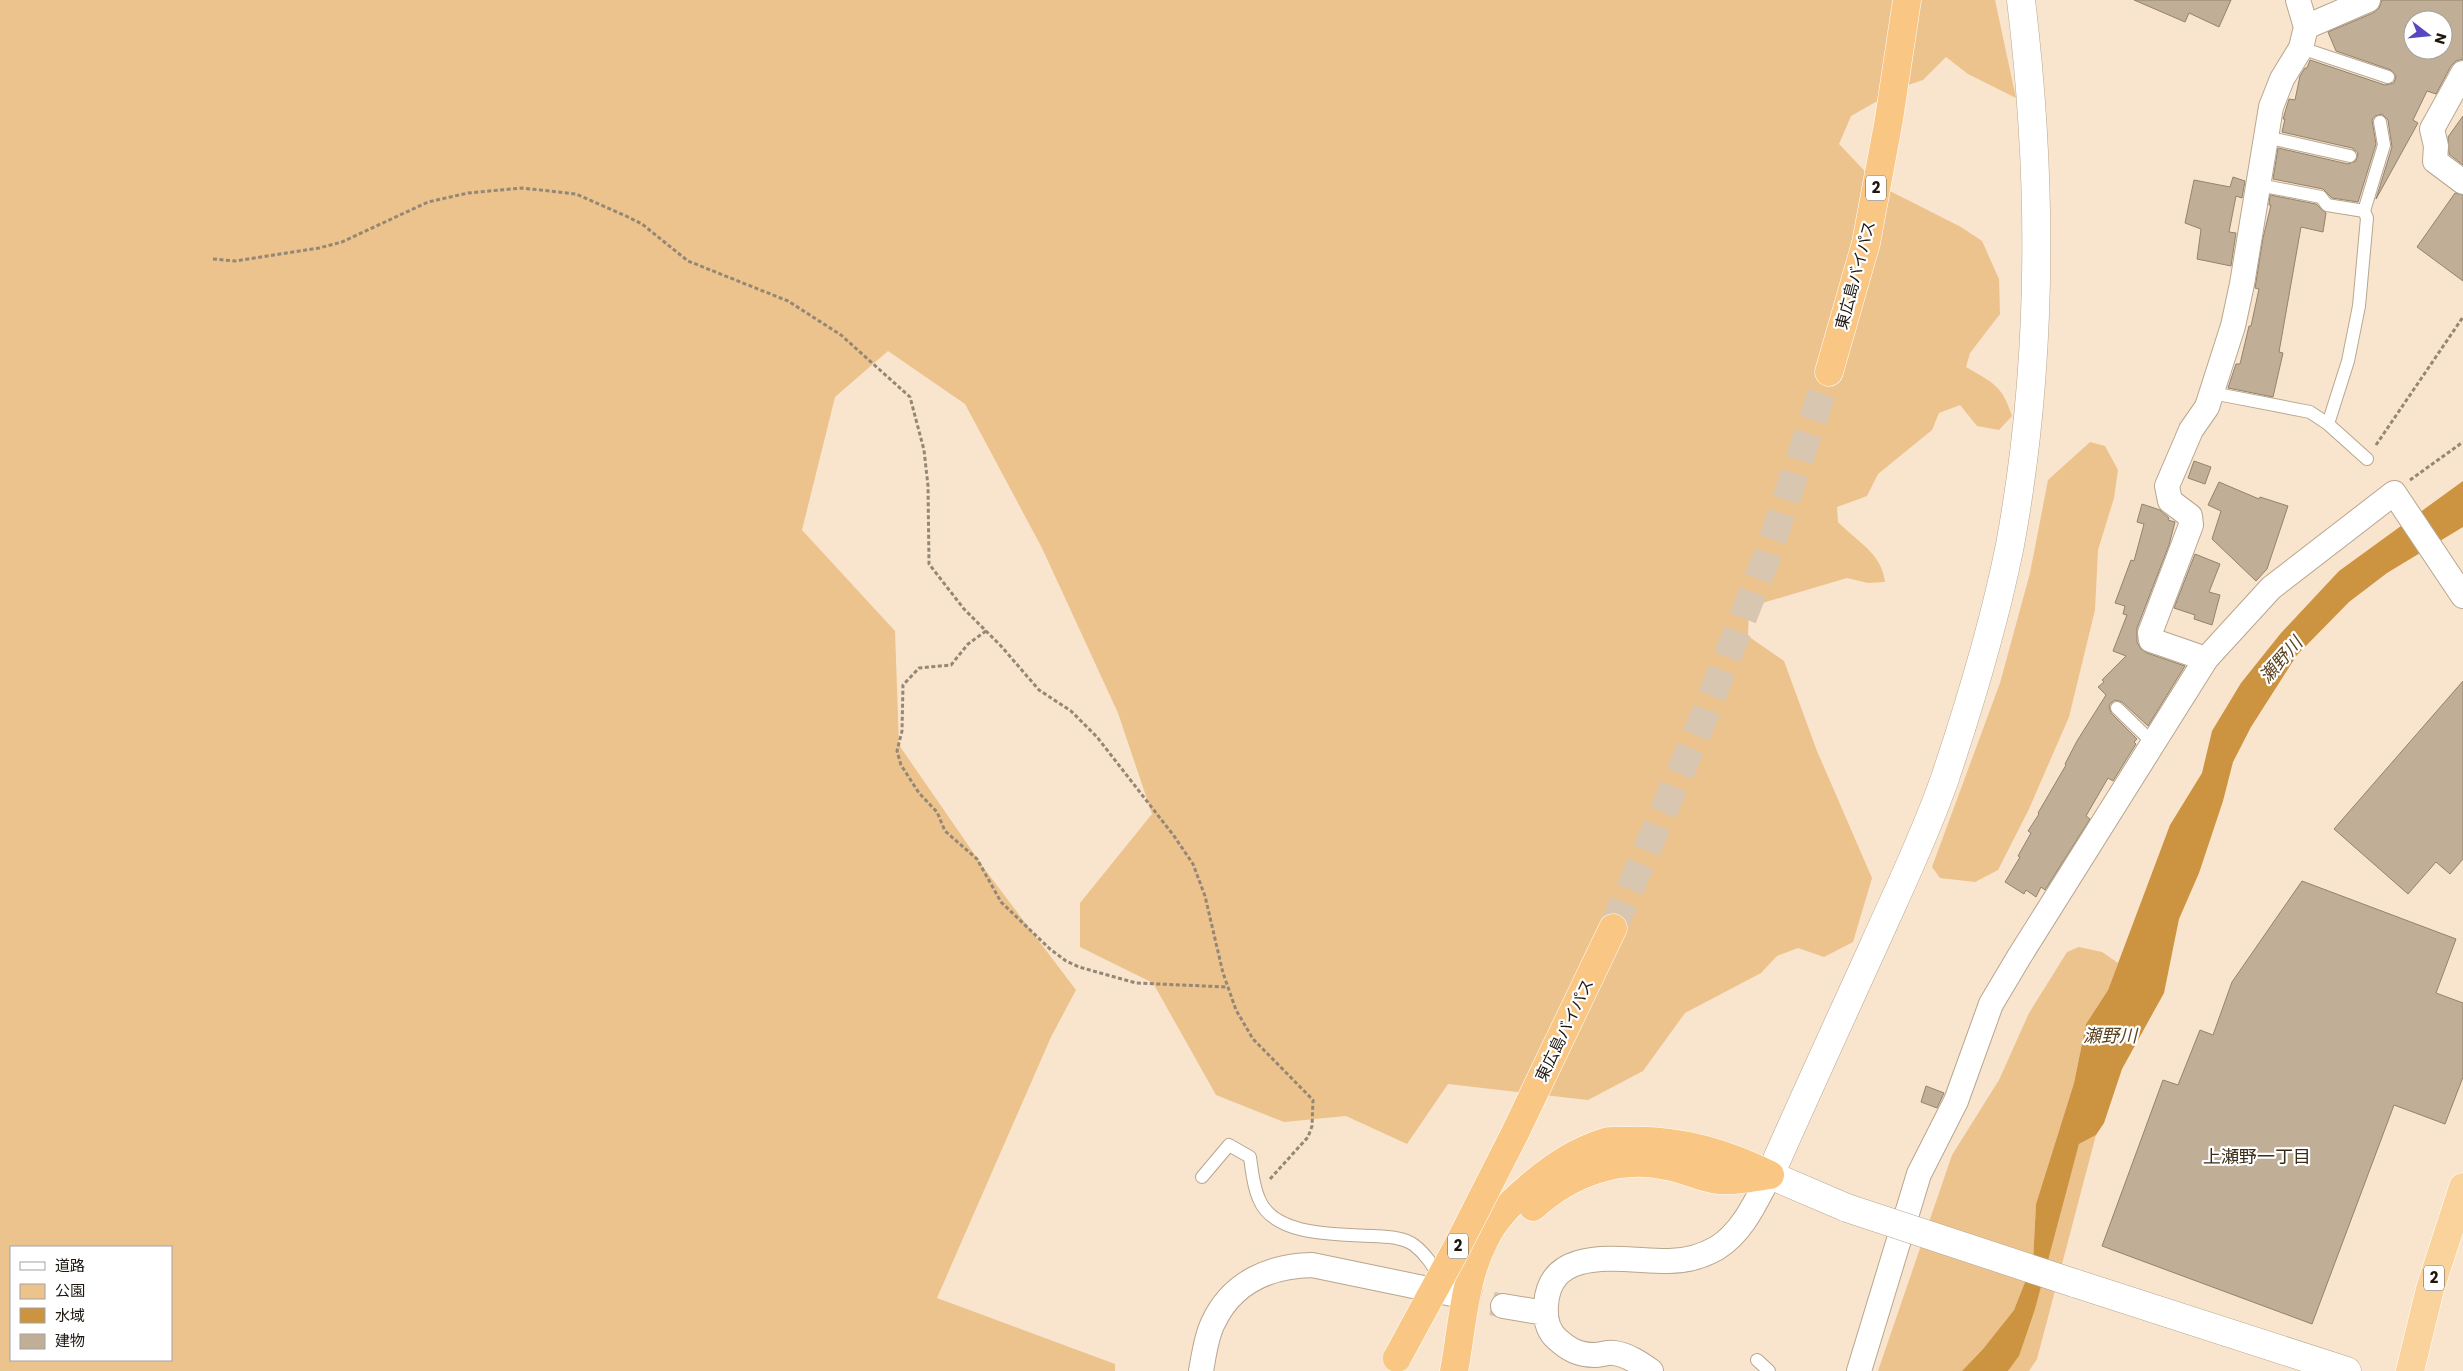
<svg xmlns="http://www.w3.org/2000/svg" width="2463" height="1371" font-family="Poppins,'Noto Sans JP',sans-serif">
<style>
.green{fill:#ecc38d;fill-rule:evenodd}
.water{fill:#cc9341}
.building{fill:#c0ae97;stroke:#94836d;fill-rule:evenodd}
.lines{fill:none;stroke-linecap:round;stroke-linejoin:round}
.minor-tunnel{stroke:#d8c6b0;stroke-width:24;stroke-dasharray:24 12;stroke-linecap:butt}
.motorway-tunnel{stroke:#d8c6b0;stroke-width:28;stroke-dasharray:28 14;stroke-linecap:butt}
.service-casing{stroke:#b8a68f;stroke-width:14}
.minor-casing{stroke:#b8a68f;stroke-width:26}
.tertiary-casing{stroke:#b8a68f;stroke-width:29}
.trunk-casing{stroke:#fff;stroke-width:29}
.motorway-casing{stroke:#fff;stroke-width:29}
.path{stroke:#948775;stroke-width:3;stroke-dasharray:4 2.5;stroke-linecap:butt}
.service{stroke:#fff;stroke-width:12}
.minor{stroke:#fff;stroke-width:24}
.tertiary{stroke:#fff;stroke-width:28}
.trunk{stroke:#fad29c;stroke-width:28}
.motorway{stroke:#f9c783;stroke-width:28}
.tertiary-bridge-casing{stroke:#b8a68f;stroke-width:29;stroke-linecap:butt}
.motorway-bridge-casing{stroke:#fff;stroke-width:29;stroke-linecap:butt}
.tertiary-bridge{stroke:#fff;stroke-width:28}
.motorway-bridge{stroke:#f9c783;stroke-width:28}
.labels{text-anchor:middle;stroke-width:4.5;stroke-linejoin:round;paint-order:stroke}
.shield{fill:#fff;stroke:#615d56;stroke-width:1}
.shield-label{font-size:15px;font-weight:bold;fill:#1d170e}
.street-label{font-size:16px;fill:#1d170e;stroke:#fff}
.water-label{font-size:18px;font-style:italic;fill:#5c4321;stroke:#fff}
.neighbourhood-label{font-size:18px;fill:#3b2c19;stroke:#fff}
</style>
<rect width="100%" height="100%" fill="#f9e5cd"/>
<path class="green" d="M0,0H1995L2016,98L1968,74L1946,57L1923,80L1902,87L1851,116L1839,144L1878,185L1961,227L1982,241L1999,279L2000,314L1970,353L1966,367C1993,383 2002,385 2012,416L1999,430L1977,426L1960,405L1939,413L1932,430L1878,474L1867,496L1837,507L1838,522C1856,541 1882,553 1885,582L1868,583L1847,578L1749,607L1748,636L1784,661L1817,751L1872,878L1853,942L1824,957L1798,948L1777,956L1761,973L1685,1013L1643,1071L1588,1100L1448,1084L1407,1144L1346,1116L1284,1122L1216,1095L1153,983L1080,947V903L1152,814L1118,713L1042,548L965,404L888,351L835,397L802,530L895,631L899,745L986,871L1076,990L1051,1037L937,1298L1115,1364V1371H0ZM11,1247H171V1360H11Z
M2090,442L2105,446L2118,470L2114,498L2098,550L2095,610L2069,717L2029,809L1998,870L1975,882L1940,878L1932,867L2000,683L2030,573L2048,480Z
M2079,947L2102,952L2118,963L2108,990L2086,1024L2074,1083L2036,1204L2033,1262L2014,1310L1983,1349L1962,1371H1878L1952,1155L1999,1080L2029,1013L2067,952Z
M2096,1135L2037,1359L2029,1371H2008L2019,1356L2079,1144Z"/>
<path class="water" d="M2463,481V527L2387,573L2349,602L2297,655L2251,727L2233,762L2223,801L2199,873L2179,919L2164,993L2122,1069L2104,1123L2096,1135L2079,1144L2035,1309L2019,1356L2008,1371H1962L1983,1349L2014,1310L2033,1262L2036,1204L2074,1083L2086,1024L2108,990L2170,825L2202,773L2212,731L2241,683L2281,633L2339,571Z"/>
<path class="building" d="M2134,0H2231L2219,27L2189,13L2185,22Z
M2382,0H2463V59L2456,61L2451,66L2436,94L2427,91L2413,120L2418,123L2376,199L2392,147L2388,120L2382,114L2375,116L2372,120L2376,144L2358,202L2332,198L2323,189L2273,179L2278,148L2348,164L2356,161L2358,153L2352,148L2282,132L2285,119H2283L2289,99L2295,100L2300,76L2305,68H2307L2310,60L2385,85L2394,83L2396,76L2391,70L2336,51L2328,32L2373,13L2379,8ZM2413,20H2443V50H2413Z
M2463,116V165L2449,154L2448,137Z
M2233,177L2245,181L2242,198L2236,196L2229,232L2236,233L2231,266L2197,259L2201,229L2185,223L2194,180L2230,187Z
M2455,193L2463,195V281L2417,247Z
M2270,195L2316,204L2326,213L2323,232L2301,227L2279,352L2283,353L2273,397L2228,388L2236,364H2240L2249,326H2251L2259,289L2255,288L2263,238L2271,205H2269Z
M2194,461L2211,467L2205,484L2188,478Z
M2219,482L2259,499L2260,497L2288,506L2267,569L2256,581L2212,539L2221,511L2208,505Z
M2142,504L2160,510L2169,518L2168,520L2175,522L2169,545L2137,628V642L2141,649L2147,653L2185,666L2148,726L2122,702L2115,700L2111,703L2109,706L2111,713L2137,739L2134,742L2136,744L2113,781L2108,778L2086,816L2090,819L2045,890L2041,887L2036,897L2026,890L2024,894L2005,882L2020,857L2018,856L2031,833L2028,831L2039,814L2038,813L2066,765L2065,764L2077,741L2106,695L2098,687L2104,682L2102,680L2126,656L2113,651L2127,615L2123,614L2125,606L2115,603L2131,560L2134,561L2144,524L2137,522Z
M2195,554L2220,564L2209,592L2220,595L2212,625L2194,619L2195,615L2174,608Z
M2463,681V859L2450,874L2436,862L2408,894L2334,829Z
M2302,881L2456,939L2436,993L2463,1003V1077L2445,1124L2394,1105L2312,1324L2102,1246L2163,1080L2178,1085L2200,1030L2213,1035L2232,982Z
M1926,1086L1944,1093L1937,1108L1921,1102Z"/>
<g class="lines">
<path class="minor-tunnel" d="M1457,1295L1503,1306"/>
<path class="motorway-tunnel" d="M1613,928L1699,729L1768,554L1829,372"/>
<g class="service-casing">
<path id="service" d="M2301,48L2388,77
M2266,137L2350,156
M2259,185L2321,197L2327,205L2364,211L2367,218L2359,306L2348,361L2328,424
M2364,211L2384,145L2380,122
M2212,393L2310,412L2328,424L2367,459
M2117,708L2153,743
M1202,1177L1229,1145L1250,1157C1252,1171 1253,1186 1259,1199C1274,1237 1339,1234 1374,1236C1387,1237 1403,1237 1414,1245C1426,1254 1433,1266 1440,1278
M1757,1360L1769,1371"/>
</g>
<g class="minor-casing">
<path id="minor" d="M2306,27L2368,0
M2463,73L2432,129L2436,146L2435,161L2463,182
M2206,659L2151,640L2150,633L2191,525L2190,516L2170,501L2167,486L2191,430L2207,407L2233,326L2242,284L2271,107L2282,79L2301,48L2306,27L2298,0
M1503,1306L1545,1313
M1201,1371C1204,1355 1206,1337 1213,1323C1232,1282 1270,1266 1312,1265L1457,1295
M1651,1371C1640,1363 1628,1355 1614,1353C1607,1352 1601,1355 1595,1355C1579,1355 1569,1350 1557,1339C1547,1330 1545,1317 1546,1305C1550,1242 1627,1262 1669,1261C1685,1261 1703,1256 1717,1248C1743,1232 1756,1201 1770,1175
M1859,1371L1919,1174L1956,1101L1991,1004L2019,957L2206,659L2271,588L2394,493L2463,596"/>
</g>
<g class="tertiary-casing">
<path id="tertiary" d="M1847,1208L1770,1175C1804,1098 1839,1022 1874,945C1898,891 1924,838 1944,781C1970,704 1994,625 2010,545C2043,365 2043,181 2021,0
M2074,1283L2347,1371"/>
</g>
<g class="trunk-casing">
<path id="trunk" d="M2410,1371L2430,1289L2463,1187"/>
</g>
<g class="motorway-casing">
<path id="motorway" d="M1829,372L1866,243L1889,119L1907,0
M1515,1133L1613,928
M1533,1207C1569,1174 1618,1155 1667,1166C1684,1169 1701,1178 1719,1180C1734,1182 1753,1177 1769,1175
M1454,1371C1462,1329 1464,1280 1484,1241C1493,1221 1510,1203 1527,1189C1549,1169 1576,1151 1605,1142C1611,1140 1620,1141 1627,1141C1677,1139 1726,1153 1770,1175"/>
</g>
<path class="path" d="M213,259L235,261L319,248L342,242L428,202L468,193L522,188L576,194L626,216L642,224L688,261L788,301L841,335L910,397L924,450L928,486L929,564L964,609L1001,646L1039,690L1071,711L1097,737L1174,836L1193,864L1205,896L1223,973L1236,1010L1253,1039L1313,1100L1312,1126L1308,1137L1270,1179
M2376,445L2463,317
M2410,480L2463,442
M986,631L968,644L951,665L919,668L903,685L902,731L897,751L901,765L919,793L937,812L945,831L977,859L1001,902L1050,949L1066,961L1079,967L1136,983L1227,987"/>
<use href="#service" class="service"/>
<use href="#minor" class="minor"/>
<use href="#tertiary" class="tertiary"/>
<use href="#trunk" class="trunk"/>
<use href="#motorway" class="motorway"/>
<g class="tertiary-bridge-casing">
<path id="tertiary-bridge" d="M1847,1208L2074,1283"/>
</g>
<g class="motorway-bridge-casing">
<path id="motorway-bridge" d="M1397,1358L1454,1253L1515,1133"/>
</g>
<use href="#tertiary-bridge" class="tertiary-bridge"/>
<use href="#motorway-bridge" class="motorway-bridge"/>
</g>
<g class="labels">
<g class="shield">
<rect x="1866" y="175.5" width="20" height="25" rx="4"/>
<rect x="1448" y="1233.5" width="20" height="25" rx="4"/>
<rect x="2424" y="1265.5" width="20" height="25" rx="4"/>
</g>
<g class="shield-label">
<text x="1876" y="193">2</text>
<text x="1458" y="1251">2</text>
<text x="2434" y="1283">2</text>
</g>
<g class="street-label">
<text transform="translate(1855 275) rotate(-75)" y="6">東広島バイパス</text>
<text transform="translate(1564 1030) rotate(-64)" y="6">東広島バイパス</text>
</g>
<g class="water-label">
<text transform="translate(2281 660) rotate(-49)" y="6">瀬野川</text>
<text x="2110" y="1042">瀬野川</text>
</g>
<g class="neighbourhood-label">
<text x="2257" y="1163">上瀬野一丁目</text>
</g>
</g>
<rect x="10" y="1246" width="162" height="115" fill="#ffffff" stroke="#a5a29f"/>
<rect x="20" y="1262" width="25" height="8" fill="#ffffff" stroke="#a5a29f"/>
<text x="55" y="1271" font-size="15" fill="#1d170e">道路</text>
<rect x="20" y="1284" width="25" height="15" fill="#ecc38d" stroke="#a5a29f"/>
<text x="55" y="1296" font-size="15" fill="#1d170e">公園</text>
<rect x="20" y="1308" width="25" height="15" fill="#cc9341" stroke="#a5a29f"/>
<text x="55" y="1321" font-size="15" fill="#1d170e">水域</text>
<rect x="20" y="1334" width="25" height="15" fill="#c0ae97" stroke="#a5a29f"/>
<text x="55" y="1346" font-size="15" fill="#1d170e">建物</text>
<g transform="translate(2428 35) rotate(106)"><circle r="24" fill="#ffffff" stroke="#a5a29f"/>
<path d="M0-4L9 19L0 12L-9 19Z" fill="#5848c0"/>
<text y="-8" font-size="14" font-weight="bold" text-anchor="middle" fill="#1d170e">N</text>
</g>
</svg>
